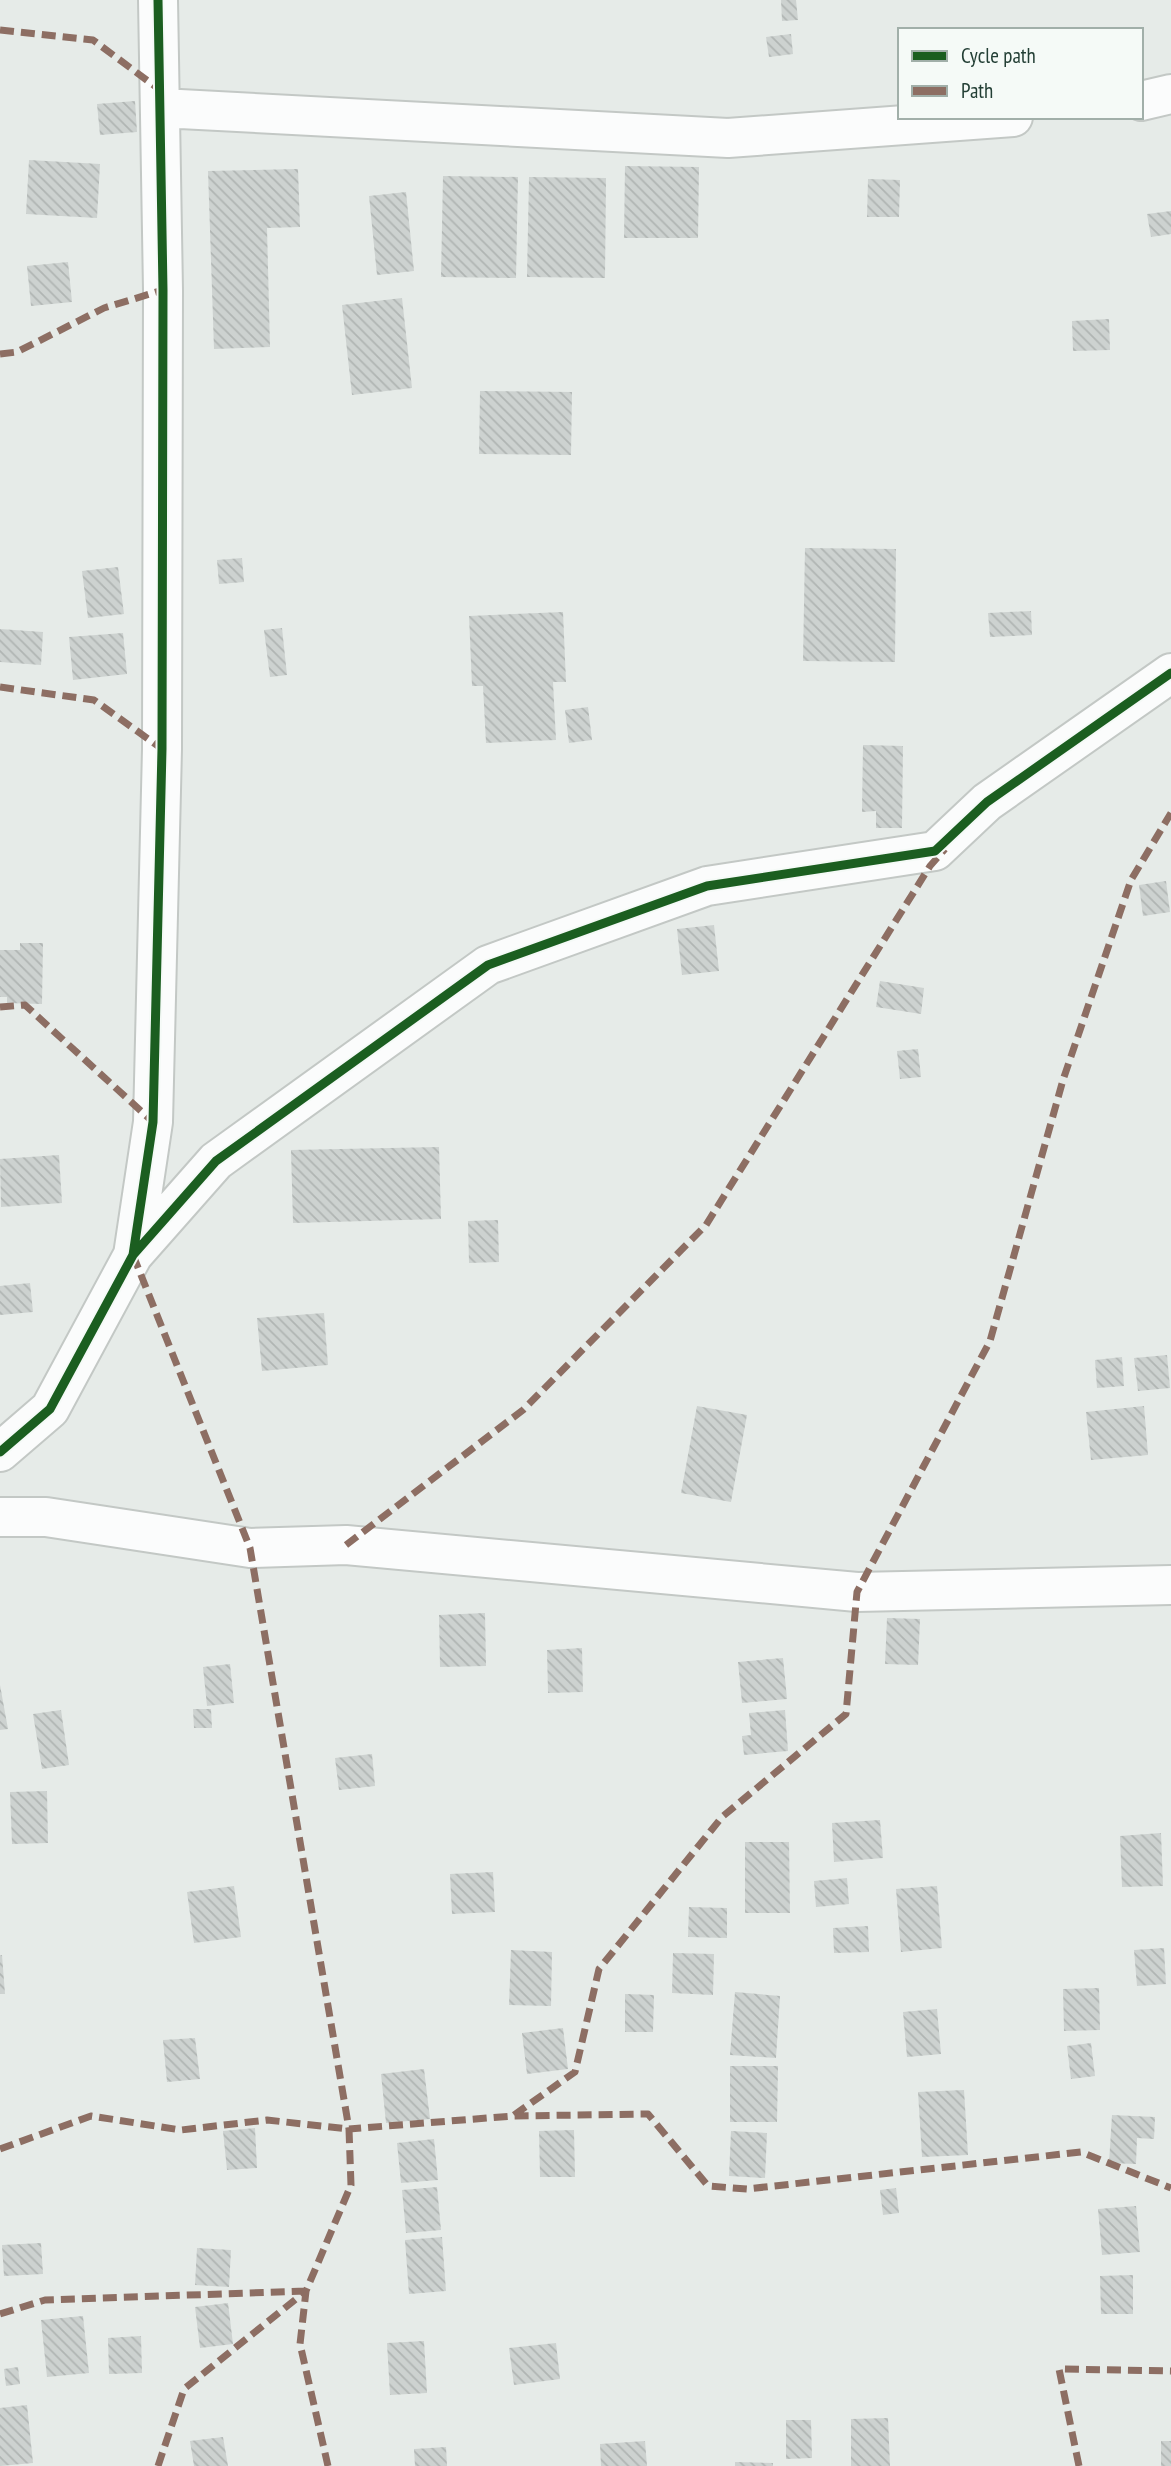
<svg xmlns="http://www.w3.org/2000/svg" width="1171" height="2466" font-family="'PT Sans Narrow',sans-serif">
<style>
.building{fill:url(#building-back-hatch)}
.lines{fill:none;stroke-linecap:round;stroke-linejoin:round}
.minor-casing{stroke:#c3c8c5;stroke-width:42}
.minor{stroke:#fbfcfc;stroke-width:38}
.quiet{stroke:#8d6e63;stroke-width:7;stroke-dasharray:14 7;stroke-linecap:butt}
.cycleway-casing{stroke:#f5faf7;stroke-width:13}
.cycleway{stroke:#1b5e20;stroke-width:9}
</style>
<defs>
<pattern id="building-back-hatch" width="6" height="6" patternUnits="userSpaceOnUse" patternTransform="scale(1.75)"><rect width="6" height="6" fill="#cdd2d0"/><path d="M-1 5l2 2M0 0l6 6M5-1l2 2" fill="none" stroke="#b0b5b3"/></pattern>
</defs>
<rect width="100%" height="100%" fill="#e6ebe8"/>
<path class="building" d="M781,0H796L798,20L782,21Z
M791,34L793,54L769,57L766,37Z
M135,101L137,132L100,135L97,104Z
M29,160L100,164L97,218L26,214Z
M625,166L699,167L698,238H624Z
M298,169L300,227L267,228L270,347L214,349L208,171Z
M443,176L518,177L516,278L441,277Z
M529,177L606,178L605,278L527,277Z
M868,179L900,180L899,217H867Z
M406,192L414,271L377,275L369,196Z
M1171,211V234L1151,237L1147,214Z
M68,262L72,302L31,306L27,266Z
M402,298L412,388L352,395L342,305Z
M1109,319L1110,350L1073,351L1072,321Z
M480,391L572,392L571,455L479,454Z
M805,548L896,549L895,662L803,661Z
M242,558L244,582L219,584L217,560Z
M118,567L124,614L88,618L82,571Z
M1031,611L1032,635L990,637L988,613Z
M563,612L566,682H553L556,740L486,743L483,686H472L469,616Z
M282,628L287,675L270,677L264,630Z
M0,629L43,632L41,665L0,662Z
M123,633L127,674L73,680L69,637Z
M588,707L592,740L569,743L565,710Z
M863,745L903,746L902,828H876V811L862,812Z
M1166,881L1170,912L1143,916L1139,885Z
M714,925L719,971L682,975L677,929Z
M20,943H43L42,1004L7,1003V997H0V950H20Z
M880,981L924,988L921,1014L876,1007Z
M918,1049L921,1077L900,1079L897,1051Z
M439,1147L441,1219L293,1223L291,1150Z
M59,1155L62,1203L1,1207L0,1159Z
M498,1220L499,1262L469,1263L468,1221Z
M30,1283L33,1312L0,1315V1286Z
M324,1313L328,1365L262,1371L257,1318Z
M1167,1355L1170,1388L1138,1391L1134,1358Z
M1122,1357L1124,1386L1097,1388L1095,1360Z
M697,1406L747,1415L731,1502L681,1493Z
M1144,1406L1148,1455L1091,1460L1086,1412Z
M485,1613L486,1666L440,1667L439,1615Z
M887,1618L920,1619L918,1665L885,1664Z
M582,1648L583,1692L548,1693L547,1650Z
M783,1658L787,1699L742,1703L738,1662Z
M230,1664L234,1703L207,1706L203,1667Z
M0,1685L8,1729L0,1730Z
M193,1709H211L212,1728H194Z
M61,1710L69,1765L42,1769L33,1714Z
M785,1710L788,1751L744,1755L742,1736L751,1735L749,1713Z
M372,1754L375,1786L339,1790L335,1758Z
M47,1791L48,1843L12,1844L10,1792Z
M880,1820L883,1858L834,1862L832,1823Z
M1161,1833L1163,1886L1122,1887L1120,1836Z
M745,1842H789L790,1913H745Z
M493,1872L495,1912L452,1914L450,1874Z
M847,1878L849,1904L816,1907L814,1881Z
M234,1886L241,1937L194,1943L187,1892Z
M937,1886L942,1948L901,1952L896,1889Z
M689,1907L727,1908V1938L688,1937Z
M868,1926L869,1952L834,1953L833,1928Z
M1164,1948L1166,1984L1137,1986L1134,1950Z
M511,1950L552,1952L551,2006L509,2005Z
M673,1953L714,1954L713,1995L672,1993Z
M0,1955H2L5,1994H0Z
M1099,1988L1100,2030L1064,2031L1063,1989Z
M735,1992L780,1996L776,2058L730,2055Z
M625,1994L654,1995L653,2032H625Z
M937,2009L941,2054L907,2057L903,2012Z
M563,2028L568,2069L527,2074L522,2033Z
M195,2038L200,2079L167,2082L163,2040Z
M1091,2043L1095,2076L1071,2079L1067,2046Z
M730,2066H778L777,2122H730Z
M424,2069L430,2119L386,2123L381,2074Z
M964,2090L968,2155L922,2157L918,2092Z
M1112,2115L1155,2117L1154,2139L1137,2138L1136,2164L1109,2163Z
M255,2128L257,2168L227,2170L223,2131Z
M574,2130L575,2177H540L539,2131Z
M731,2131L767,2133L765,2178L729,2176Z
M434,2139L438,2180L401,2183L397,2143Z
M437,2187L441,2230L406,2233L402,2190Z
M896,2188L899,2213L883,2215L880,2190Z
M1136,2206L1140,2252L1102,2255L1098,2209Z
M442,2237L446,2291L409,2294L405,2240Z
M41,2243L43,2274L4,2276L2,2245Z
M197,2248L231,2250L229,2287L195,2285Z
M1133,2275V2314H1101L1100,2276Z
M228,2303L233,2344L200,2348L195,2307Z
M83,2316L89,2373L47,2377L41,2320Z
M141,2336L142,2373L109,2374L108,2338Z
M424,2341L427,2393L390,2395L387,2343Z
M556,2343L560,2379L514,2385L509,2348Z
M18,2367L20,2384L6,2386L4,2369Z
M27,2405L33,2463L0,2466V2408Z
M888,2418L890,2466H851V2419Z
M786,2420H811L812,2458L786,2459Z
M223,2437L228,2466H194L190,2441Z
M645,2441L647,2466H601L600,2444Z
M1161,2441H1171V2466H1161Z
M446,2447L447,2466H415L414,2449Z
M735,2462L773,2463V2466H735Z"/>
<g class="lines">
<g class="minor-casing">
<path id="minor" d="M1141,101L1171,94
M161,108L728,138L1013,117
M133,1255L216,1161L488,965L707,886L935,851L987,802L1171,673
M0,1452L50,1409L133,1255L153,1122L162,749L163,290L158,0
M0,1517H46L250,1548L346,1545L857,1592L1171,1585"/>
</g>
<use href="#minor" class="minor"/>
<path class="quiet" d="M0,30L93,40L160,90
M0,354L17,352L104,308L163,290
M0,687L94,700L162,749
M0,1007L25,1005L153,1122
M133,1255L250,1548L349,2129L513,2116L648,2114L708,2186L747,2189L1081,2152L1171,2188
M346,1545L523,1410L706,1225L930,866L945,849
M514,2115L575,2072L599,1969L722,1817L846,1714L857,1592L990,1341L1063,1080L1131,880L1171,813
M0,2149L91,2116L181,2130L267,2120L349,2129L351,2185L306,2291L300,2344L328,2466
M0,2314L45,2300L306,2291
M158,2466L184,2389L306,2291
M1079,2466L1059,2369L1171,2371"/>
<g class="cycleway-casing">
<path id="cycleway" d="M133,1255L216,1161L488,965L707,886L935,851L987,802L1171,673
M0,1452L50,1409L133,1255L153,1122L162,749L163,290L158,0"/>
</g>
<use href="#cycleway" class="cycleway"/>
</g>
<rect x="898" y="28" width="245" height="91" fill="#f5faf7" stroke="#a1afa9" stroke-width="2"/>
<rect x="912" y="51" width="35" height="10" fill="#1b5e20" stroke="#a1afa9" stroke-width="2"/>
<text x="961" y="63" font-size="21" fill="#233f35">Cycle path</text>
<rect x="912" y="86" width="35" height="10" fill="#8d6e63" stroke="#a1afa9" stroke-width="2"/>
<text x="961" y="98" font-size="21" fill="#233f35">Path</text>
</svg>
